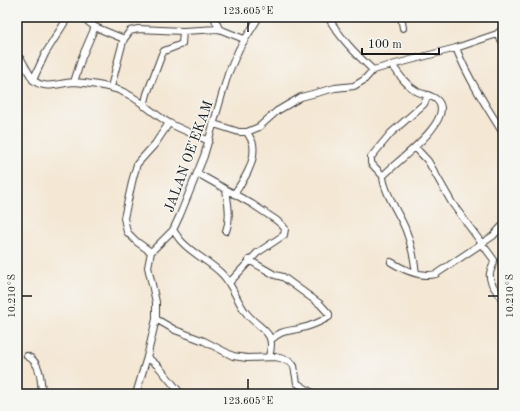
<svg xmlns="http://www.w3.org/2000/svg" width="520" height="411" font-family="'Old Standard TT',serif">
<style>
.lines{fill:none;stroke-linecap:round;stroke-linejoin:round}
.minor-casing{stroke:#3c3a38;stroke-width:8}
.minor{stroke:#fff;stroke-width:6}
.ticks{fill:none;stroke:#1c1c1c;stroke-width:1.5}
.labels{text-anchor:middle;stroke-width:3;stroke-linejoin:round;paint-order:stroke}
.street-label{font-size:14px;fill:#1c1c1c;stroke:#f6f6f2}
.neatline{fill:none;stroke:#1c1c1c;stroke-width:1.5}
.ticks-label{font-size:10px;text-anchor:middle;fill:#1c1c1c}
</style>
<rect width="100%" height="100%" fill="#f6f6f2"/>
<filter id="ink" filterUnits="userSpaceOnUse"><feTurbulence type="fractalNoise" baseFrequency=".025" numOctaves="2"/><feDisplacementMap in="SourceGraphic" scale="8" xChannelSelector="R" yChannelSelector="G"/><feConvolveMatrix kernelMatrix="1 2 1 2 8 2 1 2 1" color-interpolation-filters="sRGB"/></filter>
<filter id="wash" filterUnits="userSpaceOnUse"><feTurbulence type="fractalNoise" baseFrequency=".012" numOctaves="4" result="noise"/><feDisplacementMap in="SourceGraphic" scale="16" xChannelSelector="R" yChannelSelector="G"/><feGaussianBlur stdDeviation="0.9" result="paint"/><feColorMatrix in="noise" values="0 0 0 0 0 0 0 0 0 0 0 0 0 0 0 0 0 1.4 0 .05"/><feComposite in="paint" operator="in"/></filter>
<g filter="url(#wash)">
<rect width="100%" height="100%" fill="#f4e7d4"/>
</g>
<g filter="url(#ink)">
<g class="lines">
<g class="minor-casing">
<path id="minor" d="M82,17L95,27L124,39
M214,17L219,29L244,39
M328,17C340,38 356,54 373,70
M401,17L403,28
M503,28L497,34L456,48C468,78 486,106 503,133
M497,34L503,42
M21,59L33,80C46,91 61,82 75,82C85,83 101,85 111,88C133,92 150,112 169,123C182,130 196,135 209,141
M393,66C400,76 407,86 418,92C424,95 433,95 438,101C455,121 394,163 383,176C383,190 399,214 405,228C411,243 414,257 416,273
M33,80L45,54L68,17
M74,82L82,57L95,27
M111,87L122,45L124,39L130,31L138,29L183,31L219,29
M144,106L147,94L162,54L164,51L182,44L183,31
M214,124L239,132H247L259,127L277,111L301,97L335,88L354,86L364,80L373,70L456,48
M415,147L428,161L452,203L494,260C494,265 491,268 490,273C488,283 498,292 503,300
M197,173L252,204L276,220L282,225L285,229L284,235L257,253L229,283
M383,176L371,163V157L391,133L424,104L428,95
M234,194C244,180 256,162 253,144C252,140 249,136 247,132
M173,230C176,234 179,239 182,242C194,255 211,262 223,275C233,286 237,302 247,314C260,330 277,331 269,356
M226,231C231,218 228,203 226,190
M151,252L137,242L127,232L124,218L133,178L137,164L155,144L169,123
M249,260L275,275L283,277L320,304L329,314V317C320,322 312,326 302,328C289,332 282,329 271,340
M391,262C404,270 421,278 436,274L493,236L503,225
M156,319L175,330L204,341L233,356L247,358L276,357L290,361L294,366L297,383L314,394
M27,356C41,362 41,381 42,394
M147,357L158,366L181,394
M136,394L147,357L156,319V302L148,267L151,252L173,230L180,215L204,156L228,74L239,49L259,17"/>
</g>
<use href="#minor" class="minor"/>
</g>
</g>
<path class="ticks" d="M248,22V32M22,296H32M488,296H498M248,379V389"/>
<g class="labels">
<g class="street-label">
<text transform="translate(188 156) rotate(-70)" y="5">JALAN OE'EKAM</text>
</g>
</g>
<rect width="520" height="411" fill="none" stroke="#f6f6f2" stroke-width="44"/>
<path d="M362 48v6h77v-6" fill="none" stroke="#1c1c1c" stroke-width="2"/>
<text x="368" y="48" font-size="12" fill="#1c1c1c" stroke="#f6f6f2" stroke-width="3" paint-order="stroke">100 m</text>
<rect x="22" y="22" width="476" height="367" class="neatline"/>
<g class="ticks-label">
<text x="248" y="14">123.605°E</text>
<text transform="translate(11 296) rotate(-90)" y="4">10.210°S</text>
<text transform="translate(509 296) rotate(-90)" y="4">10.210°S</text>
<text x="248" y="404">123.605°E</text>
</g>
</svg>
